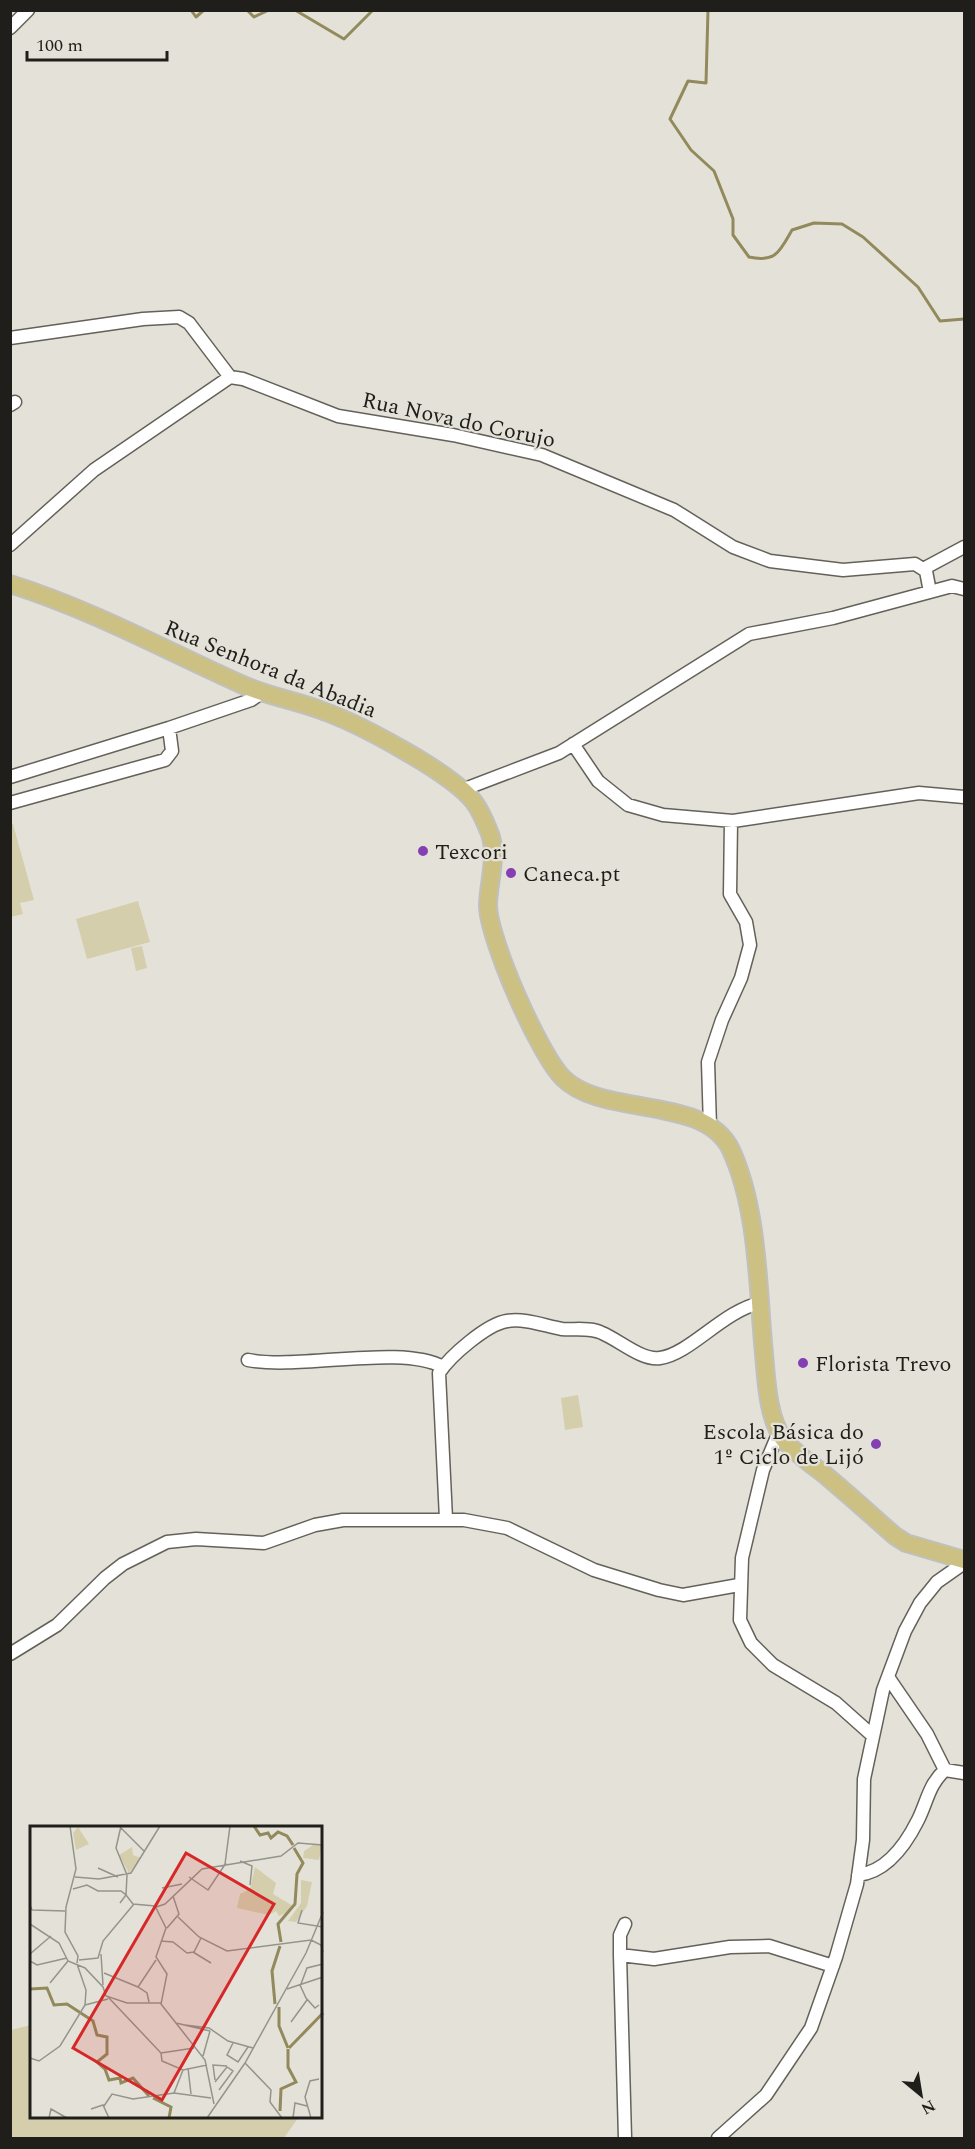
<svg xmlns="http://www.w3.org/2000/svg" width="975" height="2149" font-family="Spectral,serif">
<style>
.green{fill:#d4ceac}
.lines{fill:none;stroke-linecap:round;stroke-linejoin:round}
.stream{stroke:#92895c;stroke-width:3}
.minor-casing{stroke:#636158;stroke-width:15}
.major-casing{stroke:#c0c0bf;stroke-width:20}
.minor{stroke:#fff;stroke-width:12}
.major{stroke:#ccc183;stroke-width:16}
.poi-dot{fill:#843fb2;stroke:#e4e2d8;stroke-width:2}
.labels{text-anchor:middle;stroke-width:4.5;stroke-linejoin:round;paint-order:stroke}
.street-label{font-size:22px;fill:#1f1e1a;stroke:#e4e2d8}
.poi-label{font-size:22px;fill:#1f1e1a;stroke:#e4e2d8;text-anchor:start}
.inset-river{fill:none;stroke:#92895c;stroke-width:3}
.inset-road{fill:none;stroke:#95948c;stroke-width:1.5}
.view{fill:#d62828;fill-opacity:0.15;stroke:#d62828;stroke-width:3}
.inset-edge{fill:none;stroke:#1f1e1a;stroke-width:3}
</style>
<rect width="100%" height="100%" fill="#e4e2d8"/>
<path class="green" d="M11,824H13L34,900L20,903L23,914L11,917Z
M138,901L150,942L87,959L76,919Z
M142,946L147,968L136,971L131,948Z
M578,1395L583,1427L565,1430L561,1398Z
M31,2025L32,2118H298L284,2138H11V2030Z"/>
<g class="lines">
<path class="stream" d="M191,10L196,17L204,10
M247,10L254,17L269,10
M295,10L344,39L373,10
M708,10L706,83L688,81L670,119L691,150L714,171L733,219V235L749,257C776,263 780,251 792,230L814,223L842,224L863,237L918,287L940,321L964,319"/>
<g class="minor-casing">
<path id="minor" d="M10,28L28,10
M10,338L143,319L179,317L189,323L230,377L243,379L338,416L453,435L542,455L674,510L733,547L770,561L843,570L915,564L926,571L930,592
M10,405L15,402
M10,545L94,470L230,377
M923,569L964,547
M573,744L598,781L628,805L663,815L733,821L919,793L964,797
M10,777L169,728L251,700L261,693
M462,790L559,753L749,634L833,618L952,586L964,589
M10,803L165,760L172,751L169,728
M710,1127L708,1062L722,1020L741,978L750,945L746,922L730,894L731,821
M248,1360C301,1370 401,1344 443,1367
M779,1432L763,1470L742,1558L740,1620L751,1643L773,1665L836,1703L873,1736
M446,1519L439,1373C450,1356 487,1324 507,1321C525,1318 545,1326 562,1329C574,1330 591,1327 602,1333C619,1340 642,1361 660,1358C690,1354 723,1311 760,1303
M10,1654L57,1625L105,1578L123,1564L167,1542L196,1539L264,1543L315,1525L343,1520H464L507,1528L594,1570L659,1590L683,1595L739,1585
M888,1677L927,1734L945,1770
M858,1875C886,1872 906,1844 918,1820C927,1802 929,1784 945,1770L964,1773
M620,1955V1935L625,1924
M625,2138L620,1955L654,1959L730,1947L769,1946L833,1966
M718,2138L766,2095L811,2028L836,1957L857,1884L863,1840L864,1779L883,1690L905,1631L920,1603L937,1582L964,1563"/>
</g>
<g class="major-casing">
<path id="major" d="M10,584C90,609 167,651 243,685C270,697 299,701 326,712C361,725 452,773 474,802C481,811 486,824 490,834C498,856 488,884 488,906C489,940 539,1054 563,1078C603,1118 705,1094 731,1150C757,1206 758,1283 763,1343C766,1370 766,1419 785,1441C795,1453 811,1464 824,1474C848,1494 871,1515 895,1536L906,1543L964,1560"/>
</g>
<use href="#minor" class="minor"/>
<use href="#major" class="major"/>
</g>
<g class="poi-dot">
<circle cx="423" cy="851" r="6"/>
<circle cx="511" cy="873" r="6"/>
<circle cx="803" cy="1363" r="6"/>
<circle cx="876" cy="1444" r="6"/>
</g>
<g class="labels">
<g class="street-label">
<text transform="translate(459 419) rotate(12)" y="8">Rua Nova do Corujo</text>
<text transform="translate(271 668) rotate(22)" y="8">Rua Senhora da Abadia</text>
</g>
<g class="poi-label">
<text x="435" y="859">Texcori</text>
<text x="523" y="881">Caneca.pt</text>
<text x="815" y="1371">Florista Trevo</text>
<text x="864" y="1439" text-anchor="end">Escola Básica do<tspan x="864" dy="25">1º Ciclo de Lijó</tspan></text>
</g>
</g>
<g transform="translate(30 1826)">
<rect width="292" height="292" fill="#e4e2d8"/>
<path d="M48,1L59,18L46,24L43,7ZM283,19H292L289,34L273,32L274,25ZM102,21L103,29L111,32L99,47L89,29ZM225,41L246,57L243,68L263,80L258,86L249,90L246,85L239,89L207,82L210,68L220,63ZM271,54L282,56L277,80L266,96L258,95L271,77Z" fill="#d4ceac"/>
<path class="inset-river" d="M224,0L230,9L238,7L241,12L248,6L257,10L263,19M251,116L248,98L265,78L267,48L273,37L264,22M0,163L17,162L24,179L37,178L63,195L67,209L77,211V228L67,236L75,243L79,254L90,252L91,257L103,252L119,270M245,178L242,145L250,120M249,181V200L258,222M259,222L293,187M123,272L141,281L139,292M250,285L251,263L266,256L258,241V223"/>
<path class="inset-road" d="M40,0L46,43L36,81L35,106L48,130L47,137M91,0L86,22L97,49L96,69L103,78L125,80L136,102L126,131L137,148L131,178L175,234L184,278M91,2L114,25M210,35L222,40L220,59M195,38L200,0M68,42L88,51M45,51L69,53L101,47L130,0M159,51L178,64L196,37M132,62L152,58M43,63L57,59L68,65H91L96,69L90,77M0,79L2,84L35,85M126,81L135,78L172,43L251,30L268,17L293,19M272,84L268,97L293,101M148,91L169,111L197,125L281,114L291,119L293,126M0,98L29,117L38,135L55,142L73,161L76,170L97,177H131M137,102L149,88L143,70M131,115L143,116L157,127L164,126L171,112M163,126L181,137M0,128L21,110M71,128L73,159M49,134L68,132L73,115L104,78M0,135L7,139L37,132M74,147L108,161L117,167L119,176M20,157L38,135M271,158L277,142L293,138M270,159L276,172L285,182L289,179M108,161L126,134M257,163L293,151M78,171L131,227L132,235L153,244L177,239M55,179L78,173M261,196L277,174M146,197L180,205M155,199L179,202L198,215L223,222M203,217L197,229L208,236L218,221M131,227L164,222M173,230L180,205M0,232L9,235L30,220L55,179L56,164L47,138M215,237L241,264L240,276L252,292M158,242L161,268M185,254L183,239L197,240M185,256L197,241L203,245L189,264M144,267L153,244M74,280L82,268L103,273L144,267L181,272M61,283L73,279L79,292M19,292L21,283L37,292M177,292L215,237L276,127L293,86M263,292L265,277L277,280M281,292L275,271L280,255L289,253"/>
<path class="view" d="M156,27L244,78L132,274L43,222Z"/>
<rect width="292" height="292" class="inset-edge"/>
</g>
<rect width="975" height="2149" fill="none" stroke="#1f1e1a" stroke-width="24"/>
<g transform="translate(921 2095) rotate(150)" stroke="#e4e2d8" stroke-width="4.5" paint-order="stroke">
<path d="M0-4.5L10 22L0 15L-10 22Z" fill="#1f1e1a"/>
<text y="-9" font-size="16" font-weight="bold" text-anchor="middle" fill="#1f1e1a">N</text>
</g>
<path d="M27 51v9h140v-9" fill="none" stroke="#1f1e1a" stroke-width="3"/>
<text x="36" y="51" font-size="18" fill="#1f1e1a" stroke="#e4e2d8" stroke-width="4.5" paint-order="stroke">100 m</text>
</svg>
